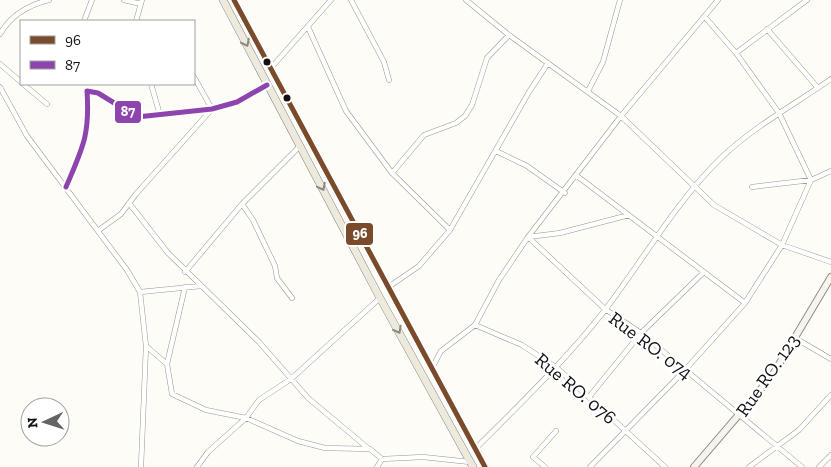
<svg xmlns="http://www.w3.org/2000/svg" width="831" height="467" font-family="'Zilla Slab',serif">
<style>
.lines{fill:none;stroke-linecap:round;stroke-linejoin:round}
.street-casing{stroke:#979795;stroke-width:5.5}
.secondary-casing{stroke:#8e8d8b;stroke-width:8}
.primary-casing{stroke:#858482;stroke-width:8}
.street{stroke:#fffffe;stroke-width:4.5}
.secondary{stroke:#f6f4eb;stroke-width:6}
.primary{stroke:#ede9dc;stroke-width:7}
.bus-1-casing{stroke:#fff;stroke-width:9}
.bus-2-casing{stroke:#fff;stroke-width:9}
.bus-1{stroke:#7a4b2a;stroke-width:5}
.bus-2{stroke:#8e44ad;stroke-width:5}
.oneway{stroke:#8a8881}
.bus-dot{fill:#111;stroke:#fff;stroke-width:2}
.labels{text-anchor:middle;stroke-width:5;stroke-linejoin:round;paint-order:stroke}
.street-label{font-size:19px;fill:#111;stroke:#fff}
.line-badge{stroke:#fff;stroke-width:2}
.badge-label{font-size:14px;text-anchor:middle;font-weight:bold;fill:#fff}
</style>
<rect width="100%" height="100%" fill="#fdfcf7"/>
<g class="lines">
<g class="street-casing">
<path id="street" d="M124,0L141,4
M351,0L384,62L389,80
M466,0L509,35L621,116L714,205L782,245L831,262
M705,17L736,53L807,0
M84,21L92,0
M136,21L142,0
M308,27L346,111L392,173L450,230
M767,29L818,88
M0,34C11,15 28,5 49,0
M0,64L21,82
M270,69L331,0
M23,84L47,104
M151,84L160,115
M0,87L27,136L127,270L140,292L146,346L167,364
M588,91L603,62L620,0
M496,151L527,166L565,193
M392,173L424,135L456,123L465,116L472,105L487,58L509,35
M577,176L745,303
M66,187C83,147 90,135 87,91L98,93L137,117L212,109L237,102L267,85
M752,187L811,180L831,171
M129,203L168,253L259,342L308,398L369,449
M242,204L253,220L275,266L277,278L292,298
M99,230L121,214L136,194L212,109L194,77
M528,237L605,309L641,333L802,467
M528,237L560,233L629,215
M185,272L242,204L300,146
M185,287L167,364L172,394L206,410L246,418L298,441L325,448L370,449L382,459L423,457L470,462
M387,288L419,266L450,230L529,92L548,63
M140,292L201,286
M475,325L522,345L557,368L665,467
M795,338L831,359
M432,368L441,351L475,325L499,280L528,237L621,116L718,0
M589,397L641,333L703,273
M475,449C520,404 566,360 605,310C644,259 676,201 723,156C755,126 795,104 831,79
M141,467L146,346
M197,467L208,452L246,418L259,400L291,379L380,298
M377,467L382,459
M545,467L533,457L556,431
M590,467L685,370L745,303L782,245L811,180L779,113L736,53
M749,467L799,430L831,395
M819,467L831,455"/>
</g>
<g class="secondary-casing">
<path id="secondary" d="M694,467L772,376L831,277"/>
</g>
<g class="primary-casing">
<path id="primary" d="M223,0L380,298L473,467
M234,0L485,467"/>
</g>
<use href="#street" class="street"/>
<use href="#secondary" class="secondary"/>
<use href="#primary" class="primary"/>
<g class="bus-1-casing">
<path id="bus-1" d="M234,0L485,467"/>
</g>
<g class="bus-2-casing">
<path id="bus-2" d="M66,187C83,147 90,135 87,91L98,93L137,117L212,109L237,102L267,85"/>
</g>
<use href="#bus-1" class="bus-1"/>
<use href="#bus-2" class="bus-2"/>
</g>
<defs><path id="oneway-chevron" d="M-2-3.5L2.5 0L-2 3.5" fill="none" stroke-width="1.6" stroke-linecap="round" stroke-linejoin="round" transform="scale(1.25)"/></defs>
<g class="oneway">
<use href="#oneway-chevron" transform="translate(246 43) rotate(63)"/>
<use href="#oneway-chevron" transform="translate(322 187) rotate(62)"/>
<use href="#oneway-chevron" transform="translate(398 330) rotate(61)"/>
</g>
<g class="bus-dot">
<circle cx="267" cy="62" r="4.5"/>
<circle cx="287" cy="98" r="4.5"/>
</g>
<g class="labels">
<g class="street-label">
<text transform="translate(651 345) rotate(37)" y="7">Rue RO. 074</text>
<text transform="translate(767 375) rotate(-55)" y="7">Rue RO. 123</text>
<text transform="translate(576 388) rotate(40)" y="7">Rue RO. 076</text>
</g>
</g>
<g class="line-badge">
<rect x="114" y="100" width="28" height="24" rx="5" fill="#8e44ad"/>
<rect x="345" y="222" width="29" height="24" rx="5" fill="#7a4b2a"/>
</g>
<g class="badge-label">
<text x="128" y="116">87</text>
<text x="360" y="238">96</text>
</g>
<rect x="20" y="20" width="175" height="65" fill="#ffffff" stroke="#a0a0a0"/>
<rect x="30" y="36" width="25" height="8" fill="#7a4b2a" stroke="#a0a0a0"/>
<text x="65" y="45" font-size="15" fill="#111111">96</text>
<rect x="30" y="61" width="25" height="8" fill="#8e44ad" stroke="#a0a0a0"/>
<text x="65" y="70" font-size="15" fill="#111111">87</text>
<g transform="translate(45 422) rotate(266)"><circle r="24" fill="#ffffff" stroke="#a0a0a0"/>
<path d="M0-4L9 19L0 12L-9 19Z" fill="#646362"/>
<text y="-8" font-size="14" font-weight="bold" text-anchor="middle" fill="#111111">N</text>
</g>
</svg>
